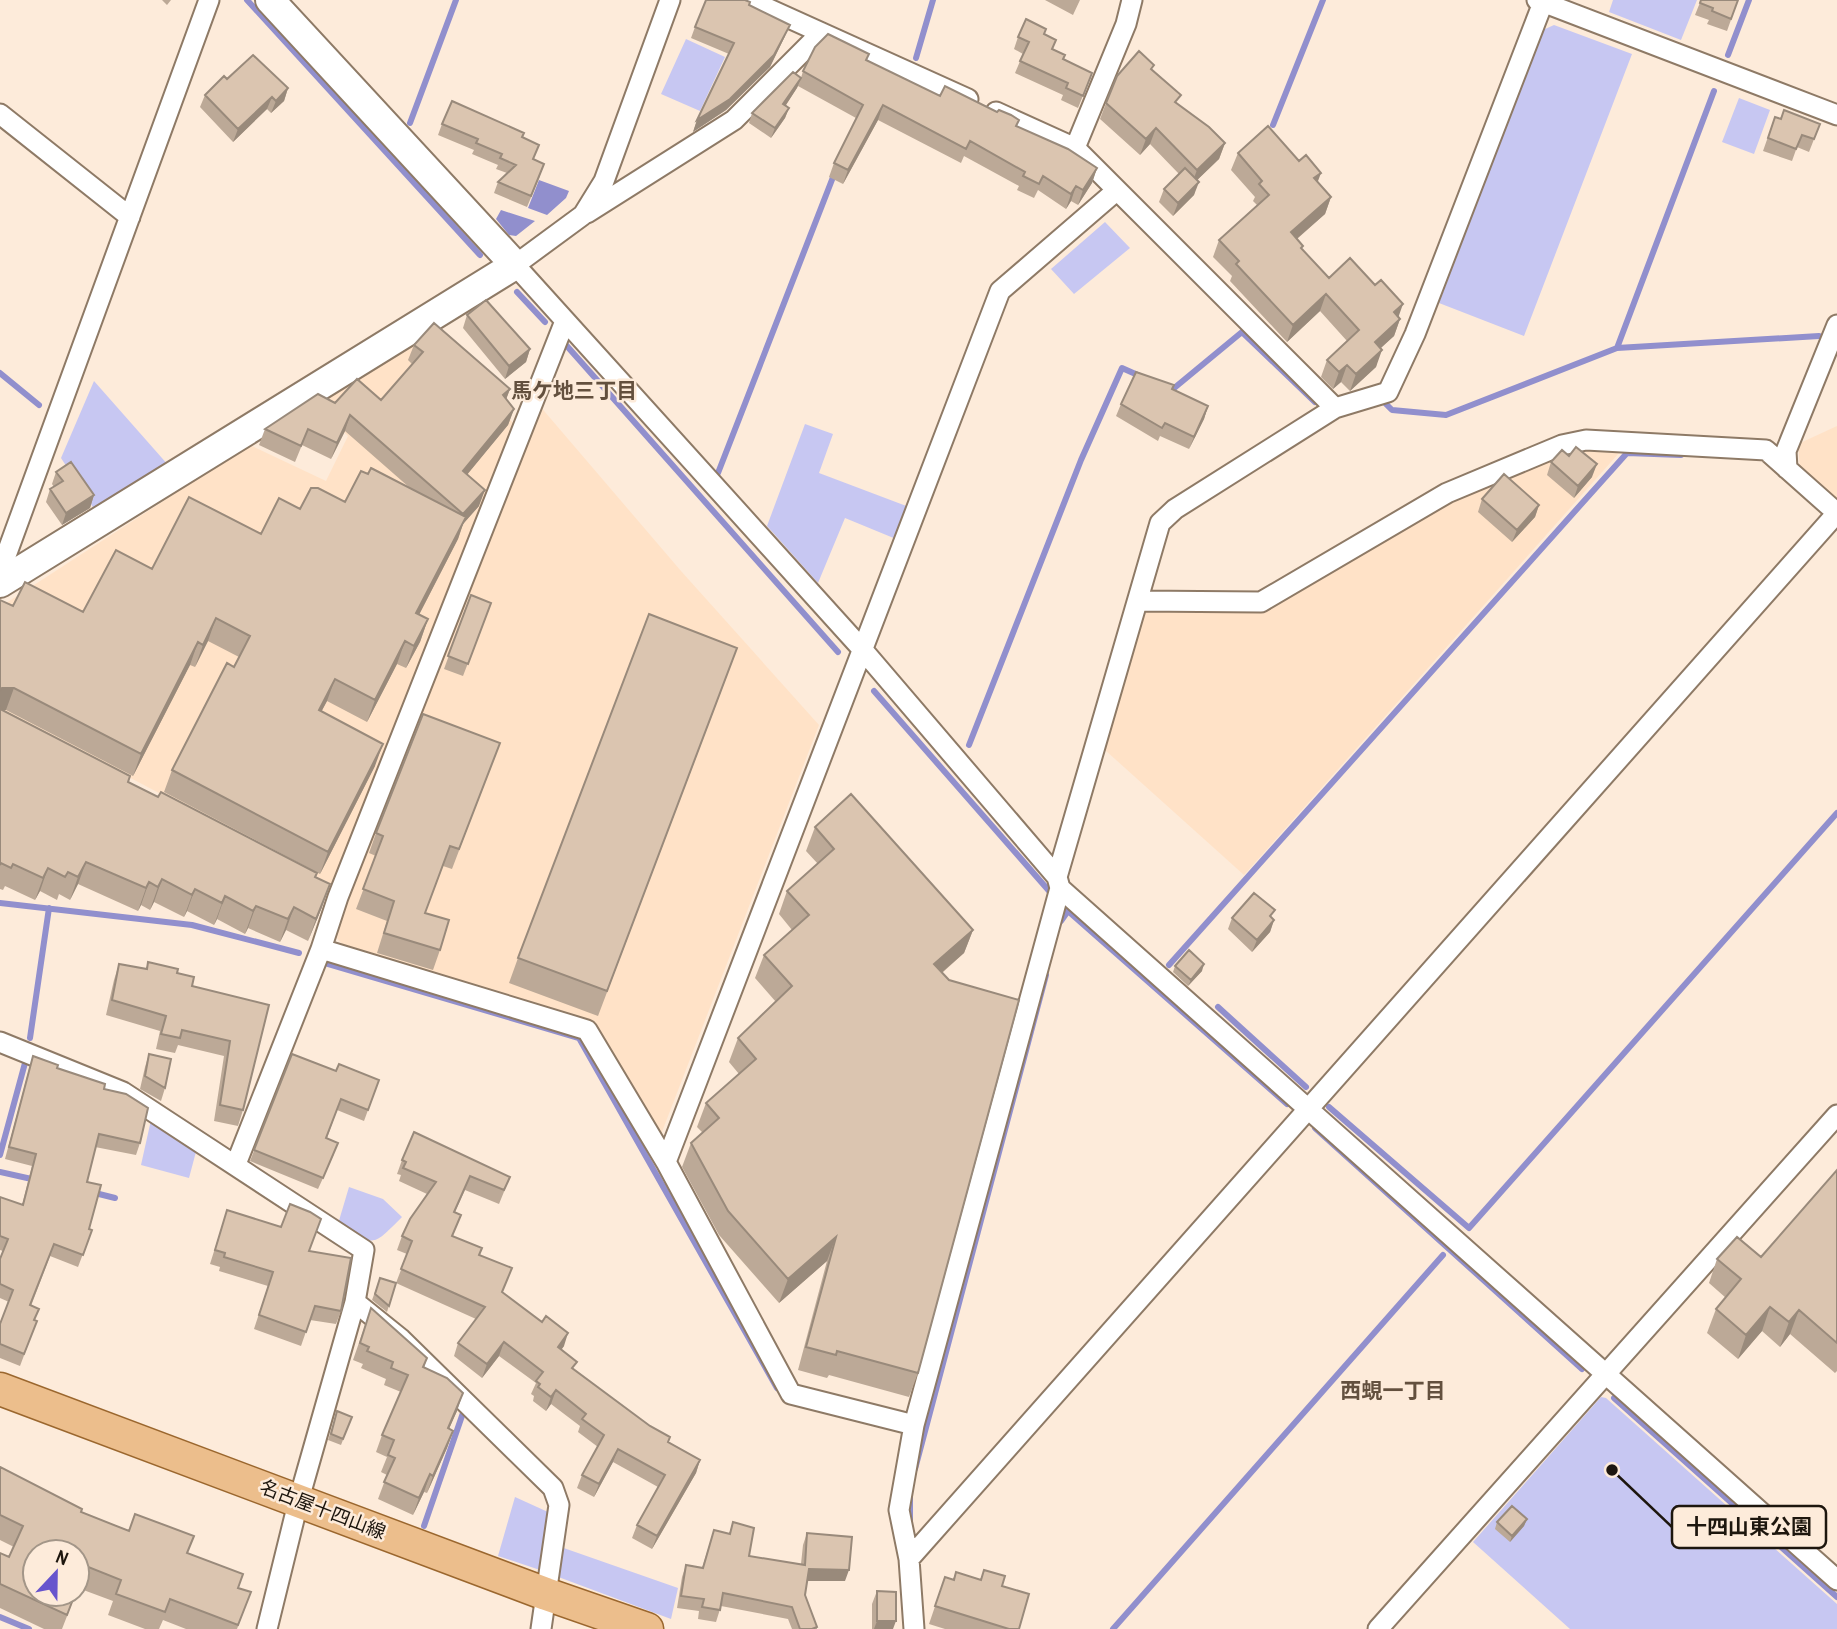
<svg xmlns="http://www.w3.org/2000/svg" width="1837" height="1629" font-family="'Archivo Narrow','Noto Sans JP',sans-serif">
<style>
.built{fill:#ffe2c7}
.green{fill:#c7c7f2}
.water{fill:#918fcd}
.lines{fill:none;stroke-linecap:round;stroke-linejoin:round}
.stream{stroke:#918fcd;stroke-width:6}
.street-casing{stroke:#8e7a66;stroke-width:23}
.secondary-casing{stroke:#8e7a66;stroke-width:32}
.primary-casing{stroke:#9b672e;stroke-width:35}
.street{stroke:#fff;stroke-width:19}
.secondary{stroke:#fff;stroke-width:28}
.primary{stroke:#ecbe8c;stroke-width:32}
.wall{fill:#bca997}
.shaded-wall{fill:#998a7b}
.building{fill:#dbc5b0;stroke:#998a7b;stroke-width:2}
.labels{text-anchor:middle;stroke-width:5;stroke-linejoin:round;paint-order:stroke}
.street-label{font-size:19px;fill:#1d160e;stroke:#fdebda}
.neighbourhood-label{font-size:21px;font-weight:bold;fill:#63503e;stroke:#fdebda}
.leader{fill:none;stroke:#1d160e;stroke-width:2.5}
.callout-dot{fill:#1d160e;stroke:#fdebda;stroke-width:2.5}
.callout{fill:#fdebda;stroke:#1d160e;stroke-width:2.5}
.callout-label{font-size:21px;text-anchor:middle;font-weight:bold;fill:#1d160e}
</style>
<rect width="100%" height="100%" fill="#fdebda"/>
<path class="built" d="M432,333L514,424L333,885L0,709V607L250,445L326,481L348,436L315,405Z
M539,405L681,571L819,725L660,1137L591,1025L346,949L337,938L339,921Z
M1837,426V502L1800,468L1798,444Z
M1572,450L1619,453L1244,875L1105,750L1143,615L1153,606L1256,612L1452,500Z"/>
<path class="green" d="M1613,0H1697L1681,40L1609,12Z
M1554,25L1632,54L1524,336L1439,303L1543,30Z
M686,39L725,57L700,111L661,94Z
M1739,98L1770,110L1754,154L1722,142Z
M1105,222L1130,248L1074,294L1051,269Z
M94,381L169,466L96,512L61,458Z
M805,424L833,434L819,473L909,507L896,539L845,518L818,583L767,526Z
M151,1120L197,1148L189,1178L141,1165Z
M349,1187L383,1199L402,1217C371,1248 376,1246 338,1224Z
M1601,1397L1606,1398L1837,1604V1629H1570L1473,1542Z
M515,1497L548,1512L540,1570L498,1556Z
M558,1546L678,1588L671,1619L553,1575Z"/>
<path class="water" d="M539,180L569,191L566,198L547,215L528,208Z
M501,210L535,221L516,236L509,235L496,219Z"/>
<g class="lines">
<path class="stream" d="M247,0L480,255
M1728,55L1749,0
M916,58L933,0
M410,123L456,0
M1273,125L1323,0
M517,292L545,322
M566,345L838,652
M1617,348L1714,91
M0,373L39,405
M1166,386L1173,389L1242,332L1315,402
M1386,404L1392,410L1446,415L1617,348L1819,336
M718,473L835,172
M874,691L1050,892
M969,745L1081,460L1122,368L1140,376
M0,903L192,925L299,953
M1061,921L1068,911L1287,1104
M325,963L579,1038L777,1388
M1169,965L1627,453L1681,455
M1218,1007L1306,1087
M30,1038L49,908
M1329,1107L1469,1228L1837,813
M1315,1128L1582,1369
M0,1155L25,1063
M0,1172L36,1180
M91,1192L115,1198
M1614,1398L1837,1597
M915,1469L1046,975
M910,1496V1524
M424,1526L464,1410
M0,1617L29,1629
M1113,1629L1443,1255"/>
<g class="street-casing">
<path id="street" d="M670,0L604,181L583,215L515,265L862,649L1057,877L1060,888L914,1425L899,1510L909,1559L914,1629
M749,0L968,99
M1537,0L1837,115
M996,112L1075,148L1335,408L1388,392L1415,334L1544,0
M0,114L130,217
M1075,148L1126,24L1132,0
M587,213L734,120L821,33
M565,321L338,897L321,949L587,1030L666,1162L791,1394L914,1425
M1787,469L1786,451L1837,325
M0,572L209,0
M1138,601L1261,602L1447,493L1562,445L1586,440L1766,450L1837,513
M1057,877L1160,523L1175,509L1335,408
M1060,888L1837,1580
M0,1042L123,1092L364,1250L355,1302L299,1499L267,1629
M666,1162L1000,291L1116,191
M236,1164L321,949
M355,1302L401,1339L553,1488L559,1505L541,1629
M909,1559L1837,513
M1378,1629L1837,1115"/>
</g>
<g class="secondary-casing">
<path id="secondary" d="M0,583L515,265L270,0"/>
</g>
<g class="primary-casing">
<path id="primary" d="M0,1389L546,1594L647,1629"/>
</g>
<use href="#street" class="street"/>
<use href="#secondary" class="secondary"/>
<use href="#primary" class="primary"/>
</g>
<path class="wall" d="M162,0H171L167,5Z
M1045,0H1080L1073,15Z
M1701,0H1738L1727,31L1707,24L1709,20L1695,15Z
M749,5L785,36L770,67L726,110L693,132L697,120L729,54L691,38L695,27Z
M1044,34L1053,50L1064,59L1092,73L1078,108L1061,100L1063,95L1015,73L1023,54L1014,49L1018,37Z
M867,60L940,96L1017,126L1097,168L1092,183L1078,205L1071,201L1066,209L1038,190L1034,198L1017,190L1019,186L964,156L961,163L878,120L843,184L829,177L834,163L856,118L798,86L786,105L789,108L785,118L771,138L749,123L752,113L801,78L803,71Z
M1152,71L1178,104L1225,143L1219,159L1197,180L1194,195L1173,216L1159,202L1164,189L1179,174L1150,144L1140,155L1100,119L1106,103Z
M227,79L288,88L284,101L271,113L267,109L233,142L200,107L205,95Z
M1775,117L1781,119L1820,124L1809,152L1797,147L1792,161L1763,151Z
M442,124L523,137L540,176L527,207L494,193L498,182L507,173L496,169L498,165L472,154L474,150L438,135Z
M1238,153L1318,182L1331,197L1325,214L1297,239L1302,249L1329,278L1400,319L1394,336L1380,348L1376,367L1350,391L1341,382L1333,389L1321,377L1327,360L1347,341L1320,311L1287,342L1230,281L1232,276L1213,257L1219,240L1257,205L1253,201L1255,197L1231,170Z
M467,315L530,349L526,362L505,379L463,328Z
M414,345L510,389L506,399L514,409L508,425L467,474L479,506L463,524L458,539L419,615L428,619L420,642L406,668L397,664L367,722L327,701L321,712L375,766L320,874L164,792L172,770L239,657L208,641L195,667L190,665L133,776L6,710H4L128,782L316,877L322,907L308,941L286,930L280,942L248,928L245,934L217,919L214,925L187,911L184,917L154,902L150,910L141,905L138,911L78,884L70,900L59,894L57,900L40,891L35,900L5,886L3,890L0,889V600L13,606L83,612L152,569L261,534L300,509L345,502L368,474L410,488L345,431L331,459L302,445L295,462L259,445L265,429L335,403L381,400L412,364L408,360Z
M1172,389L1208,406L1204,419L1189,449L1160,436L1158,441L1116,416L1121,404Z
M1551,462L1592,477L1574,498L1547,475Z
M56,472L94,495L90,508L62,525L46,502L50,489L54,487L52,484Z
M1482,499L1539,505L1535,517L1512,542L1478,512Z
M471,595L491,603L463,676L444,669Z
M728,673L598,1016L509,983L518,958Z
M500,743L452,869L443,866L425,913L440,950L433,970L377,953L387,921L356,909L376,856L369,853L376,833Z
M815,827L973,930L964,953L942,973L918,1373L909,1397L829,1375L827,1378L798,1370L827,1261L779,1303L719,1235L682,1167L691,1143L703,1133L697,1127L706,1103L739,1074L729,1062L738,1038L776,1002L755,978L764,955L792,930L779,914L787,891L818,864L806,851Z
M1232,918H1272L1274,920L1270,932L1252,952L1228,929Z
M148,962L177,973L192,986L269,1005L243,1110L238,1126L214,1121L224,1056L178,1045L175,1053L156,1049L160,1031L106,1015L114,980L119,964L146,969Z
M1175,966L1202,971L1188,986L1173,972Z
M149,1054L165,1088L161,1101L140,1089L145,1067Z
M292,1054L336,1071L379,1080L364,1121L337,1110L327,1138L334,1154L318,1189L250,1161Z
M33,1056L57,1068L104,1089L140,1143L136,1155L95,1147L87,1182L89,1229L92,1230L78,1267L50,1256L31,1306L34,1320L37,1321L20,1366L0,1358V1324L9,1302L0,1298V1259L3,1251L0,1250V1197L22,1205L32,1166L5,1159L29,1069Z
M402,1160L510,1177L499,1204L465,1190L455,1212L453,1236L479,1255L502,1292L564,1346L561,1350L574,1370L669,1442L700,1460L696,1473L652,1549L632,1538L637,1525L658,1487L613,1462L594,1497L577,1488L582,1475L598,1447L578,1432L580,1426L551,1404L546,1411L533,1401L534,1396L531,1394L536,1383L499,1356L482,1378L454,1356L458,1343L476,1319L396,1283L407,1254L397,1250L402,1236L427,1194L399,1181L401,1175L397,1174Z
M1837,1170V1371L1835,1373L1790,1334L1780,1347L1762,1331L1738,1359L1707,1333L1716,1309L1726,1298L1709,1283L1717,1259L1761,1257Z
M227,1210L309,1251L341,1311L336,1324L310,1320L301,1346L254,1329L268,1286L219,1271L220,1267L210,1264Z
M380,1278L396,1283L387,1312L372,1300Z
M371,1308L427,1358L424,1368L457,1411L449,1429L453,1431L447,1448L427,1493L424,1492L413,1515L378,1499L387,1475L381,1472L387,1457L376,1452L382,1435L401,1392L384,1385L386,1379L361,1368L363,1364L353,1360Z
M352,1417L341,1445L328,1440L335,1418Z
M0,1467L81,1512L188,1553L239,1588L251,1592L237,1629H186L163,1620L159,1629H145L108,1615L113,1601L78,1588L62,1629H44L0,1608V1553L9,1557L14,1547L0,1540Z
M1527,1519L1524,1526L1510,1542L1495,1529L1497,1522Z
M733,1522L749,1556L801,1564L803,1545L807,1533L845,1581H807L805,1595L817,1627V1629H792L788,1619L721,1606L716,1622L698,1619L699,1611L677,1608L682,1577L686,1565L702,1568L714,1530L729,1534Z
M956,1572L1002,1586L1019,1629H945L929,1624L945,1577L953,1579Z
M877,1591L893,1629H872V1604Z"/>
<path class="shaded-wall" d="M790,25L785,36L770,67L726,110L693,132L697,120Z
M801,78L797,88L780,114L783,104Z
M288,88L284,101L271,113L276,101Z
M272,97L267,109L233,142L238,129Z
M883,105L878,120L843,184L848,170Z
M789,108L785,118L771,138L775,128Z
M1156,128L1150,144L1140,155L1146,139Z
M1225,143L1219,159L1191,186L1197,170Z
M1097,168L1092,183L1078,205L1083,190Z
M1321,173L1315,189L1314,178Z
M1199,182L1194,195L1173,216L1178,203Z
M1076,186L1071,201L1066,209L1071,194Z
M1331,197L1325,214L1285,249L1291,232Z
M1326,294L1320,311L1287,342L1293,325Z
M1403,304L1397,321L1394,312Z
M1400,319L1394,336L1369,359L1375,342Z
M530,349L526,362L505,379L509,366Z
M1382,350L1376,367L1350,391L1356,374Z
M1347,365L1341,382L1333,389L1339,372Z
M510,389L504,405L503,395Z
M1208,406L1204,419L1189,449L1194,437Z
M514,409L508,425L457,487L463,471Z
M350,415L345,431L331,459L337,443Z
M1597,464L1592,477L1574,498L1578,486Z
M485,490L479,506L463,524L458,539L408,636L416,613L458,530L463,514Z
M94,495L90,508L62,525L66,513Z
M1539,505L1535,517L1512,542L1517,530Z
M216,618L208,641L195,667L203,645Z
M428,619L420,642L406,668L414,646Z
M405,641L397,664L367,722L375,700Z
M198,642L190,665L133,776L141,754Z
M335,679L327,701L310,733L319,710Z
M2,688H14L6,710H0V690Z
M383,744L375,766L320,874L328,852Z
M86,862L78,884L70,900L78,877Z
M48,868L40,891L35,900L43,878Z
M162,879L154,902L150,910L158,887Z
M149,882L141,905L138,911L146,888Z
M330,884L322,907L308,941L316,919Z
M195,889L187,911L184,917L192,895Z
M225,896L217,919L214,925L222,903Z
M256,906L248,928L245,934L253,911Z
M294,907L286,930L280,942L288,919Z
M1274,920L1270,932L1252,952L1257,940Z
M973,930L964,953L925,987L934,964Z
M1204,964L1202,971L1188,986L1191,980Z
M836,1237L827,1261L779,1303L788,1279Z
M1770,1307L1762,1331L1738,1359L1746,1335Z
M1799,1310L1790,1334L1780,1347L1789,1322Z
M568,1333L564,1346L553,1361L558,1347Z
M504,1342L499,1356L482,1378L487,1364Z
M556,1390L551,1404L546,1411L551,1397Z
M463,1393L457,1411L441,1446L448,1428Z
M453,1431L447,1448L427,1493L433,1476Z
M618,1449L613,1462L594,1497L599,1484Z
M700,1460L696,1473L652,1549L657,1536Z
M430,1474L424,1492L413,1515L419,1498Z
M1527,1519L1524,1526L1510,1542L1512,1536Z
M809,1569L849,1570L845,1581H805Z
M877,1621H896L893,1629H874Z"/>
<path class="building" d="M706,0H745L750,2L749,5L790,25L774,55L730,99L697,120L734,43L695,27Z
M1701,0H1738L1731,19L1712,11L1713,8L1700,3Z
M1026,19L1046,29L1044,34L1056,40L1052,49L1065,55L1063,59L1092,73L1083,96L1066,88L1068,83L1020,61L1029,42L1018,37Z
M828,34L869,54L866,60L940,96L945,86L997,112L999,110L1011,115L1019,120L1016,126L1068,149L1097,168L1083,190L1076,186L1071,194L1043,176L1039,184L1023,176L1025,172L970,141L966,149L883,105L848,170L834,163L863,105L803,71L815,47Z
M1139,51L1154,65L1151,69L1181,95L1175,102L1209,127L1225,143L1197,170L1156,128L1146,139L1106,103L1117,76Z
M253,55L288,88L276,101L272,97L238,129L205,95L224,76L227,79Z
M793,72L801,78L783,104L789,108L775,128L752,113Z
M452,101L524,133L522,137L539,145L533,159L544,164L531,196L498,182L516,165L500,158L502,154L476,143L478,139L442,124Z
M1784,110L1820,124L1814,139L1802,135L1796,149L1768,138L1775,117L1781,119Z
M1268,126L1299,161L1306,155L1321,173L1314,178L1331,197L1291,232L1303,246L1301,248L1329,278L1350,258L1375,285L1381,280L1403,304L1394,312L1400,319L1375,342L1382,350L1356,374L1347,365L1339,372L1327,360L1359,330L1326,294L1293,325L1236,264L1239,261L1219,240L1269,195L1259,184L1262,181L1238,153Z
M1185,168L1199,182L1178,203L1164,189Z
M486,300L530,349L509,366L467,315Z
M434,323L510,389L503,395L514,409L463,471L485,490L463,514L350,415L337,443L308,429L301,446L265,429L318,394L335,403L357,379L381,400L423,352L414,345Z
M1136,372L1174,385L1172,389L1208,406L1194,437L1165,423L1162,428L1121,404Z
M1576,447L1597,464L1578,486L1551,462L1562,450L1569,456Z
M71,462L94,495L66,513L50,489L63,481L56,472Z
M371,468L466,517L416,613L428,619L414,646L405,641L375,700L335,679L319,710L383,744L328,852L172,770L227,663L234,667L250,636L216,618L203,645L198,642L141,754L14,688H2L0,690V600L13,606L25,582L83,612L116,550L152,569L189,497L261,534L279,498L300,509L311,488H318L345,502L361,471L368,474Z
M1504,474L1539,505L1517,530L1482,499Z
M471,595L491,603L468,664L448,656Z
M649,614L737,648L607,991L518,958Z
M0,707L2,710L130,776L128,782L158,797L161,792L317,873L315,877L330,884L316,919L294,907L288,919L256,906L253,911L225,896L222,903L195,889L192,895L162,879L158,887L149,882L146,888L86,862L78,877L68,872L65,877L48,868L43,878L13,864L11,868L1,863L0,865Z
M423,714L500,743L459,849L450,846L425,913L449,920L440,950L384,933L394,901L363,889L383,836L376,833Z
M851,794L973,930L934,964L949,980L1019,1000L918,1373L837,1351L836,1355L806,1347L836,1237L788,1279L728,1211L691,1143L719,1118L706,1103L756,1059L738,1038L792,986L764,955L809,915L787,891L834,849L815,827Z
M1254,893L1275,910L1270,916L1274,920L1257,940L1232,918Z
M1189,950L1204,964L1191,980L1175,966Z
M148,962L178,969L177,973L194,977L192,986L269,1005L243,1110L220,1105L230,1041L182,1030L180,1038L161,1034L166,1016L112,1000L119,964L147,969Z
M149,1054L171,1059L165,1088L145,1076Z
M292,1054L336,1071L339,1064L379,1080L368,1110L341,1099L326,1138L338,1143L323,1178L254,1150Z
M33,1056L58,1065L57,1068L105,1084L104,1089L126,1094L148,1108L140,1143L99,1134L87,1182L101,1185L89,1229L92,1230L83,1255L54,1244L30,1305L39,1309L34,1320L37,1321L24,1354L0,1344V1324L13,1290L0,1284V1259L8,1239L0,1236V1197L23,1205L36,1154L9,1147Z
M414,1132L510,1177L504,1190L470,1176L454,1212L461,1215L452,1236L482,1248L479,1255L512,1268L502,1292L542,1322L546,1316L568,1333L558,1347L577,1362L572,1368L650,1426L670,1437L668,1442L700,1460L657,1536L637,1525L665,1475L618,1449L599,1484L582,1475L604,1435L582,1419L586,1414L556,1390L551,1397L538,1387L540,1384L536,1381L543,1372L504,1342L487,1364L458,1343L485,1307L401,1269L412,1241L402,1236L410,1219L436,1182L403,1168L406,1162L402,1160Z
M1837,1170V1343L1799,1310L1789,1322L1770,1307L1746,1335L1716,1309L1741,1279L1717,1259L1737,1237L1761,1257Z
M290,1204L310,1212L321,1219L309,1251L351,1258L341,1311L315,1306L306,1332L259,1315L273,1272L224,1257L225,1253L215,1250L227,1210L281,1227Z
M380,1278L396,1283L389,1306L375,1294Z
M371,1308L427,1358L423,1367L447,1378L463,1393L448,1428L453,1431L433,1476L430,1474L419,1498L384,1482L395,1458L388,1455L394,1440L382,1435L408,1375L391,1368L393,1362L367,1351L369,1347L360,1343Z
M337,1411L352,1417L343,1439L331,1434Z
M0,1467L82,1509L81,1512L129,1531L135,1514L194,1536L187,1553L243,1574L238,1588L251,1592L238,1625L170,1599L165,1612L116,1594L121,1580L86,1566L77,1589V1552H35V1594H75L67,1615L0,1584V1553L9,1557L23,1526L0,1515Z
M1512,1506L1527,1519L1512,1536L1497,1522Z
M733,1522L754,1528L749,1556L805,1565L807,1533L852,1537L849,1570L809,1569L805,1595L817,1627L812,1629H800L792,1607L723,1593L720,1610L702,1607L704,1599L681,1596L686,1565L703,1568L714,1530L730,1534Z
M984,1570L1005,1576L1002,1586L1029,1594L1019,1629H1009L935,1606L945,1577L954,1580L956,1572L981,1580Z
M877,1591L896,1592V1621H877Z"/>
<g class="labels">
<g class="street-label">
<text transform="translate(323 1509) rotate(21)" y="7">名古屋十四山線</text>
</g>
<g class="neighbourhood-label">
<text x="574" y="398">馬ケ地三丁目</text>
<text x="1393" y="1398">西蜆一丁目</text>
</g>
</g>
<path class="leader" d="M1612 1470L1672 1527"/>
<circle class="callout-dot" cx="1612" cy="1470" r="7"/>
<rect class="callout" x="1672" y="1506" width="154" height="42" rx="7"/>
<g class="callout-label">
<text x="1749" y="1534">十四山東公園</text>
</g>
<g transform="translate(56 1573) rotate(22)"><circle r="33" fill="#fdebda" stroke="#a39688" stroke-width="2"/>
<path d="M0-5L12 26L0 18L-12 26Z" fill="#6754cd"/>
<text y="-10" font-size="19" font-weight="bold" text-anchor="middle" fill="#1d160e">N</text>
</g>
</svg>
